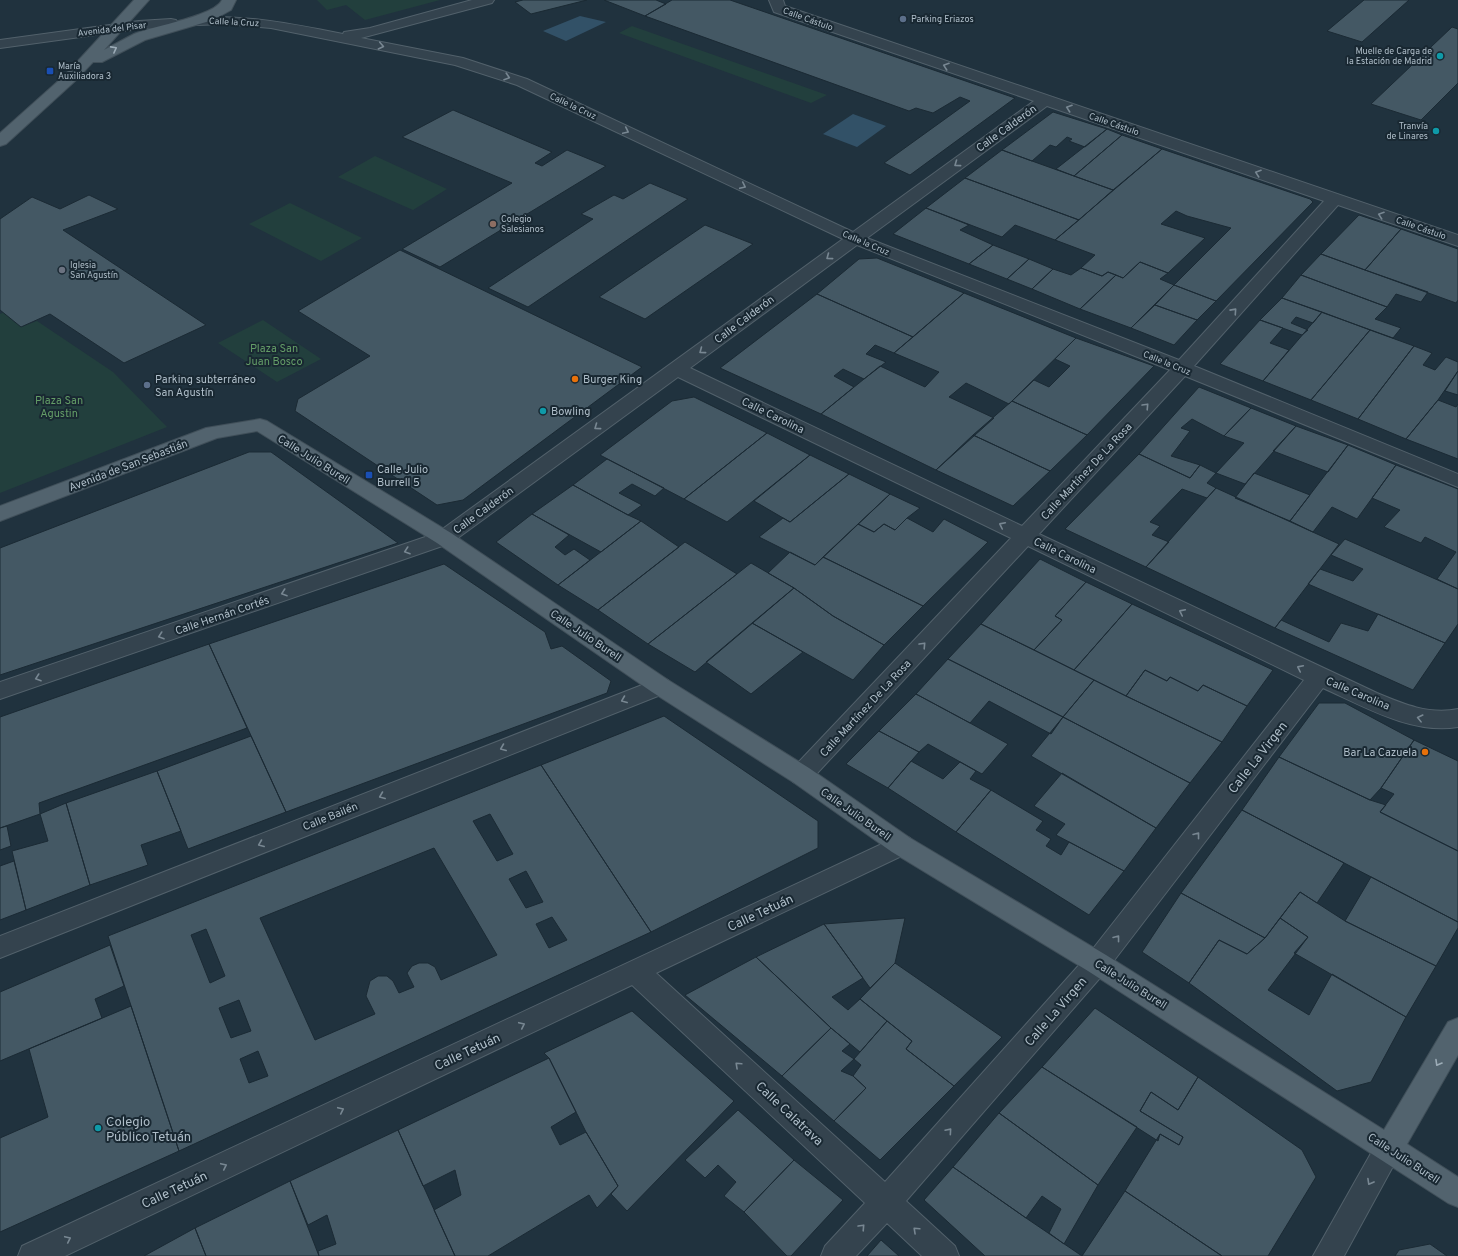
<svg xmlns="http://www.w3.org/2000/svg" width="1458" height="1256" font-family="Overpass,sans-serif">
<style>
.green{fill:#223f3d}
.water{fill:#325167}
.building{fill:#445864;stroke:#1b2a34;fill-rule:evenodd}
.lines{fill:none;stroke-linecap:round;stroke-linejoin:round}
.minor-casing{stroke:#52616b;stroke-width:2}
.major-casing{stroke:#404f59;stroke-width:2}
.minor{fill:#34434e;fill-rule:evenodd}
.major{fill:#52636e;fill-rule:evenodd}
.oneway{stroke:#788792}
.oneway2{stroke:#9cacb7}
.service-dot{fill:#5c6f8a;stroke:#192832;stroke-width:1.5}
.culture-dot{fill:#0f9aa8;stroke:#192832;stroke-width:1.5}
.transit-dot{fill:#1a4fb4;stroke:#192832;stroke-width:1.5}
.education-dot{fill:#8d6e63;stroke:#192832;stroke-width:1.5}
.worship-dot{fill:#6b7280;stroke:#192832;stroke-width:1.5}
.food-dot{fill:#e8710a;stroke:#192832;stroke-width:1.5}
.labels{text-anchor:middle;stroke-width:4;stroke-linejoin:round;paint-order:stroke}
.far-street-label{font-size:9px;fill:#afbec9;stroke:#192832}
.far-poi-label{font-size:9px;fill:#afbec9;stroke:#192832;text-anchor:start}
.street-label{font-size:11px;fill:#afbec9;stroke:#192832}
.park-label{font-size:11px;fill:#649d67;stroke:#192832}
.poi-label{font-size:11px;fill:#afbec9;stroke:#192832;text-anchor:start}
.near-street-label{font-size:13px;fill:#afbec9;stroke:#192832}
.near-poi-label{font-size:13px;fill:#afbec9;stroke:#192832;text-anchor:start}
</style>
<rect width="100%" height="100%" fill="#20323e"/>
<path class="green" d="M317,0H440L365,20L346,5L327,10Z
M632,26L827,95L811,103L619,33Z
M375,156L447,189L413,210L338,177Z
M290,203L362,238L321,261L249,224Z
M5,312L21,327L37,321L113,372L167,427L0,493V314Z
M263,320L321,359L277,382L218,343Z"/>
<path class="water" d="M580,16L606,22L566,41L543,31Z
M853,114L886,126L857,147L823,134Z"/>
<path class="building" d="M523,0H587L531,14L515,2Z
M604,0H656L666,4L645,16Z
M672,0H730L1015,98L910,175L884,163L970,101L960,97L933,113L916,108L909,111L645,16Z
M1364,0H1409L1362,42L1327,31Z
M1452,27L1458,29V83L1421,120L1371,104Z
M453,110L552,152L535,163L542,166L567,150L606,166L440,267L402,249L512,183L402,137Z
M1053,112L1107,129L1085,147L1069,141L1072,139L1067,137L1056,147L1050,145L1032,161L1002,150Z
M1107,129L1122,135L1074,176L1056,169Z
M1122,135L1162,149L1113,190L1074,176Z
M1162,149L1310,199L1313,202L1216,301L1174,285L1231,228L1187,216L1176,211L1161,224L1205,238L1168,273L1140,262L1123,278L1108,272L1102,276L1081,268L1095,255L1055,240Z
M1002,150L1032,161L1113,190L1079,220L965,178Z
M965,178L1079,220L1055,240L1015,225L1002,237L926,208Z
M650,183L688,199L528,307L488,288L593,219L581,214L614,195L623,199Z
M89,195L118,209L63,230L206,325L124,363L50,314L21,327L0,310V219L32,197L60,209Z
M926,208L969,225L960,230L993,245L969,264L893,234Z
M1359,215L1401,229L1365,270L1321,254Z
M705,225L753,244L645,319L599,297Z
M1401,229L1458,249V300L1456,303L1365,270Z
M993,245L1029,259L1007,279L969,264Z
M400,250L642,367L463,500L437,505L295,411L298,399L370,356L298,311Z
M1321,254L1365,270L1428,292L1421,302L1396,294L1387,307L1301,275Z
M877,258L964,293L913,337L817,294L859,259Z
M1029,259L1053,269L1032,289L1007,279Z
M1140,262L1168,273L1160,279L1174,285L1131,328L1080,309L1116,275L1123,278Z
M1081,268L1102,276L1108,272L1116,275L1080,309L1032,289L1053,269L1071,275Z
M1301,275L1387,307L1375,319L1401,328L1393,338L1282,298Z
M1174,285L1216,301L1197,320L1155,305Z
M964,293L1076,338L1009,404L966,383L949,397L994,418L936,470L821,414L880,366L925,387L939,372L894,353Z
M817,294L913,337L894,353L875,345L866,354L886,362L864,379L843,369L834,376L854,387L821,414L720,368Z
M1282,298L1322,312L1313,323L1296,317L1291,323L1308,330L1302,335L1260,320Z
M1155,305L1197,320L1174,345L1131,328Z
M1322,312L1370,330L1311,400L1263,381Z
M1260,320L1283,328L1270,343L1289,350L1263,381L1220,364Z
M1370,330L1414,346L1358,419L1311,400Z
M1076,338L1154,366L1087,435L1012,401L1034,380L1049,387L1070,366L1055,359Z
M1414,346L1432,353L1423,365L1435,370L1446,357L1458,362V371L1438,400L1406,439L1358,419Z
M1458,371V395L1445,391Z
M1199,387L1251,408L1224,436L1192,419L1181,428L1190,431L1171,456L1200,465L1190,478L1139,454Z
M694,397L767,433L684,499L600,455L672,401Z
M1438,400L1456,407L1458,404V459L1406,439Z
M1012,401L1087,435L1050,471L973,435Z
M1251,408L1296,426L1245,484L1216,473L1244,443L1224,436Z
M1296,426L1348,445L1328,472L1273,451Z
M767,433L810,455L727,522L684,499Z
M973,435L1050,471L1013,506L936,470Z
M1348,445L1396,465L1357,519L1332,507L1313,532L1290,521Z
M249,452H271L398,543L0,675V548Z
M1139,454L1190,478L1200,465L1216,473L1207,483L1216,488L1207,498L1182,489L1150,522L1160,526L1152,535L1169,542L1146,567L1065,529Z
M810,455L849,474L790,522L754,501Z
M607,459L664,488L655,496L632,484L619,493L642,505L628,515L573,485Z
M1396,465L1458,489V589L1437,579L1456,552L1425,537L1421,543L1384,527L1400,510L1372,498Z
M1254,473L1310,495L1290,521L1235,498Z
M849,474L890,494L815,565L759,537L783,518L790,522Z
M573,485L628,515L641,521L601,552L532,514Z
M1216,488L1339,544L1275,628L1146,567Z
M890,494L920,508L907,518L895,530L884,524L874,532L858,524Z
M532,514L569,535L555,547L565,555L574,549L590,560L558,585L496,542Z
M907,518L933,532L944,519L988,542L923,606L823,557L858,524L874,532L884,524L895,530Z
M641,521L679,547L598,610L558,585Z
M1345,539L1458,589V624L1445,643L1308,584L1320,569L1353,581L1363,569L1331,555Z
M685,542L737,574L648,644L598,610Z
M790,552L815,565L823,557L923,606L884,645L833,616L794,588L768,573Z
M1040,559L1086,582L1055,616L1062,620L1034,650L981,624Z
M751,563L794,588L695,672L648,644Z
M444,564L545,632L551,649L562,646L611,681L607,693L286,812L209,644Z
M1086,582L1132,604L1074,670L1034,650L1062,620L1055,616Z
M794,588L833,616L884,645L853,680L752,623Z
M1132,604L1273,670L1247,706L1203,685L1198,691L1170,677L1167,681L1145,670L1126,696L1074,670Z
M1378,614L1445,643L1413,690L1275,628L1281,620L1329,642L1341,623L1368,631Z
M752,623L803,652L751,694L706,662Z
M981,624L1034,650L1094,680L1063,717L948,659Z
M209,644L247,728L39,803L40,814L0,828V717Z
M948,659L1063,717L1051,734L989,701L970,723L916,694Z
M1145,670L1167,681L1170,677L1198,691L1203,685L1247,706L1222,742L1126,696Z
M1094,680L1126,696L1222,742L1190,783L1063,717Z
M916,694L970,723L1008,744L982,774L928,744L919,752L879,731Z
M1319,703H1345L1414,740L1381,788L1370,800L1279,757Z
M664,716L818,821V848L651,932L541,765Z
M1063,717L1190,783L1156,828L1031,756Z
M879,731L919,752L888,788L846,764Z
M251,736L286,812L188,849L157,771Z
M1414,740L1458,761V851L1380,812L1394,794L1381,788Z
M1279,757L1370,800L1386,805L1380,812L1458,851V922L1242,810Z
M911,761L943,779L960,762L976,771L970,779L991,790L956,832L888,788Z
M541,765L651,932L179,1151L108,936ZM490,814L513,854L497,861L473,821ZM434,848L497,955L441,980L435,967L428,963H419L412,966L407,973L414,987L399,993L393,981L387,976H378L370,981L366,996L375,1014L315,1040L260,918ZM526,871L543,902L526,908L509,879ZM552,917L567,940L549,948L536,924ZM206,929L225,976L210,983L191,935ZM239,1000L251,1031L231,1038L219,1008ZM258,1051L268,1076L249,1083L240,1059Z
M157,771L181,831L141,845L148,865L90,885L66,803Z
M1062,773L1156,828L1124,871L1056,835L1065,824L1034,806Z
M991,790L1043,821L1036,830L1051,839L1046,846L1061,855L1069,842L1124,871L1089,915L956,832Z
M66,803L90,885L26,910L12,851L48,841L40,814Z
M1242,810L1344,863L1317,903L1300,892L1265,938L1181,893Z
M7,826L11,846L0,850V828Z
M14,861L26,910L0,920V866Z
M1371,877L1458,922V928L1436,966L1345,921Z
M1300,892L1345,921L1436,966L1406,1017L1294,953L1308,937L1280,918Z
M1181,893L1265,938L1247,954L1219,940L1189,983L1142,952Z
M905,918L895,963L870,988L824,924Z
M1280,918L1308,937L1268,990L1309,1015L1332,974L1406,1017L1371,1082L1337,1091L1189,983L1219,940L1247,954L1265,938Z
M824,924L863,978L832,997L848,1010L860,999L887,1021L860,1052L831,1028L756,957Z
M110,945L124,986L95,999L102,1018L0,1061V992Z
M756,957L831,1028L782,1076L685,995Z
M895,963L1002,1037L954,1086L906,1049L912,1041L860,999Z
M131,1006L179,1151L0,1232V1138L48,1117L29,1049Z
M1095,1008L1198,1077L1178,1110L1151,1092L1140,1111L1183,1137L1179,1145L1160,1134L1158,1141L1042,1067Z
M632,1011L734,1101L627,1211L611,1194L618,1186L586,1132L549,1058L544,1053Z
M887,1021L912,1041L906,1049L954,1086L880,1160L834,1121L866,1088L853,1076L861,1065L854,1059Z
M831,1028L850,1044L842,1051L854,1059L841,1071L853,1076L866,1088L834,1121L782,1076Z
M549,1058L576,1112L551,1127L560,1145L586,1132L618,1186L597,1208L589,1195L488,1256H455L434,1210L461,1195L455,1170L423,1186L398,1130Z
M1042,1067L1137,1127L1098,1185L999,1113Z
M1198,1077L1302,1150L1316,1177L1268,1256H1222L1125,1191L1160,1134L1179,1145L1183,1137L1140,1111L1151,1092L1178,1110Z
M738,1110L794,1160L744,1212L724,1196L736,1182L718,1165L705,1178L685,1160Z
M999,1113L1098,1185L1064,1244L1049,1233L1061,1209L1042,1196L1026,1218L953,1167Z
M398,1130L455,1256H319L318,1251L336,1244L327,1215L308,1225L290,1181Z
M794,1160L843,1200L791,1256H787L744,1212Z
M953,1167L1026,1218L1082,1256H985L924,1200Z
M290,1181L319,1256H206L195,1228Z
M1125,1191L1222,1256H1082Z
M195,1228L206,1256H144Z
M881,1240L899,1256H867Z
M1430,1244L1447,1256H1395L1399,1250Z"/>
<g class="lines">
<g class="minor-casing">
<path id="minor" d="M472,0H494L492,3L361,38L463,58L527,79L853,232L1034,101L774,12L769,0H783L785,6L1458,235V246L1338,205L1194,366L1458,474V487L1185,376L1039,534L1377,693C1403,704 1429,715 1458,709V727C1412,735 1363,706 1323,688L1106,971L906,1201L955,1246L959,1256H922L887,1223L856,1256H821L825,1246L865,1203L632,985L65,1256H18L22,1246L901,835L910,838L913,845L910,852L656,973L885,1182L1088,955L1304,680L1028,546L809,782L801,784L793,782L789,775L793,768L1011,538L678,377L451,543L0,699V682L437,533L843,239L517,85L455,65L271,28L227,24L196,25L191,24L189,21L191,18L196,17C247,15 293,24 343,34L344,32L370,28ZM1047,106L1324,201L1179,360L867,238ZM857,245L1170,370L1022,526L690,368Z
M171,19L176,20L178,23L176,26L139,29L0,48V40L139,21Z
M660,678L668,680L671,686L668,692L0,958V936Z
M1389,1135L1399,1139L1403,1148L1344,1256H1313L1379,1139Z"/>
</g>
<g class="major-casing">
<path id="major" d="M134,0H149L104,50C114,45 124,39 134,34C153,26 215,16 222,0H236L231,10L213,20L145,40L102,62H93L75,81L6,144L0,146V133L65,75Z
M260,419L267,421L451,533L668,680L809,768L910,838L1106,955L1384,1130L1448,1022L1458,1018V1055L1407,1144L1458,1177V1207L1448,1203L1088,971L892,852L793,782L652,692L437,543L257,431L217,438L0,521V506L206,428Z"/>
</g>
<use href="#minor" class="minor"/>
<use href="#major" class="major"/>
</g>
<defs><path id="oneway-chevron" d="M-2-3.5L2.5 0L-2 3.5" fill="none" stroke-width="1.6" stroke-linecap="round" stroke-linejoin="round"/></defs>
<g class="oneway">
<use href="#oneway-chevron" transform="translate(381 46) rotate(12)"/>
<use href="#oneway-chevron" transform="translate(946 66) rotate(-161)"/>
<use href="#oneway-chevron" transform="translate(507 77) rotate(18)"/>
<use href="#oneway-chevron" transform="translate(1069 108) rotate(-161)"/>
<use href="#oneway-chevron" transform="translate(626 131) rotate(25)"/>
<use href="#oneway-chevron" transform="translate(957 164) rotate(144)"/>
<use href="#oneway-chevron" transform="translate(1258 173) rotate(-161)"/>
<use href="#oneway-chevron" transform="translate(743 186) rotate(25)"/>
<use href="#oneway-chevron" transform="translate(1381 215) rotate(-161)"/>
<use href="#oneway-chevron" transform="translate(829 257) rotate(143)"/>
<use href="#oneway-chevron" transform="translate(1234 311) rotate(-48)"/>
<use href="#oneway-chevron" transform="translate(702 351) rotate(143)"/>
<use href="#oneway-chevron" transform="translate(1146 406) rotate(-47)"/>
<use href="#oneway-chevron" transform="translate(597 427) rotate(144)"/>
<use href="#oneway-chevron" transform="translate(1002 525) rotate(-154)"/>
<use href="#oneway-chevron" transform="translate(407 551) rotate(161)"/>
<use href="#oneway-chevron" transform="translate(284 593) rotate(161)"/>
<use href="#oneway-chevron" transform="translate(1182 612) rotate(-154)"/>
<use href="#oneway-chevron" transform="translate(161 636) rotate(161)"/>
<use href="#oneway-chevron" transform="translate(923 645) rotate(-47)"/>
<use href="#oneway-chevron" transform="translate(1300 668) rotate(-154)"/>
<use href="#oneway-chevron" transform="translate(38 678) rotate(161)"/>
<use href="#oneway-chevron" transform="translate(624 700) rotate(158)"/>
<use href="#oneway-chevron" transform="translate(1420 718) rotate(-166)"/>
<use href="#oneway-chevron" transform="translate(503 748) rotate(158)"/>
<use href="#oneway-chevron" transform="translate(382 796) rotate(158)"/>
<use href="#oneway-chevron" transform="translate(1197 835) rotate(-52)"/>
<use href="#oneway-chevron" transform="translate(261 844) rotate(158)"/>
<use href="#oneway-chevron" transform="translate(1117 938) rotate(-52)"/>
<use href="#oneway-chevron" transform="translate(522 1025) rotate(-25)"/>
<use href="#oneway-chevron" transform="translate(738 1065) rotate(-137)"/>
<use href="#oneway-chevron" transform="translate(341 1110) rotate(-25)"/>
<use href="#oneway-chevron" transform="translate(949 1131) rotate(-49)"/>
<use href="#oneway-chevron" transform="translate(224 1166) rotate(-25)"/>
<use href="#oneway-chevron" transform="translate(1370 1182) rotate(119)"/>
<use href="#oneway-chevron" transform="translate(862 1227) rotate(-47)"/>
<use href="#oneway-chevron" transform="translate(916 1230) rotate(-137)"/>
<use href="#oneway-chevron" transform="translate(68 1239) rotate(-25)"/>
</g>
<g class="oneway2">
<use href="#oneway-chevron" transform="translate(114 49) rotate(-28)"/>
<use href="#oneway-chevron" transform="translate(1438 1063) rotate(120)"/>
</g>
<g class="service-dot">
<circle cx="903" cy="19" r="4"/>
<circle cx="147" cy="385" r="4"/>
</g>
<g class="culture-dot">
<circle cx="1440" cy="56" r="4"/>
<circle cx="1436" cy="131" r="4"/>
<circle cx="543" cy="411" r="4"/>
<circle cx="98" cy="1128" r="4"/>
</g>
<g class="transit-dot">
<rect x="46" y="67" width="8" height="8" rx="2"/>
<rect x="365" y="471" width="8" height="8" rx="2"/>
</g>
<circle class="education-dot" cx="493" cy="224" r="4"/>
<circle class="worship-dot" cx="62" cy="270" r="4"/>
<g class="food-dot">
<circle cx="575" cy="379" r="4"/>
<circle cx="1425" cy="752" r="4"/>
</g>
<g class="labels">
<g class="far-street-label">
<text transform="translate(808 19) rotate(20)" y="3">Calle Cástulo</text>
<text transform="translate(234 22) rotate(3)" y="3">Calle la Cruz</text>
<text transform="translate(112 29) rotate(-7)" y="3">Avenida del Pisar</text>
<text transform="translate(573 106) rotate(25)" y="3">Calle la Cruz</text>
<text transform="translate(1114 124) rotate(19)" y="3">Calle Cástulo</text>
<text transform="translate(1421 228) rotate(19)" y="3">Calle Cástulo</text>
<text transform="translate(866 243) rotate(23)" y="3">Calle la Cruz</text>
<text transform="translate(1167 363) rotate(22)" y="3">Calle la Cruz</text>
</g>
<g class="far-poi-label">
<text x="911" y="22">Parking Eriazos</text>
<text x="1432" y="54" text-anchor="end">Muelle de Carga de<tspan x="1432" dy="10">la Estación de Madrid</tspan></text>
<text x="58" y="69">María<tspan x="58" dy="10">Auxiliadora 3</tspan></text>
<text x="1428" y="129" text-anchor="end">Tranvía<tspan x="1428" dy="10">de Linares</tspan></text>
<text x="501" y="222">Colegio<tspan x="501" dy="10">Salesianos</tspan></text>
<text x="70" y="268">Iglesia<tspan x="70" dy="10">San Agustín</tspan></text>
</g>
<g class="street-label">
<text transform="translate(1006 128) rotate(-36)" y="4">Calle Calderón</text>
<text transform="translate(744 319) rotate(-37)" y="4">Calle Calderón</text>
<text transform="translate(773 415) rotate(26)" y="4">Calle Carolina</text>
<text transform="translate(314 459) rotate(32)" y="4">Calle Julio Burell</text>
<text transform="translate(128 465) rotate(-21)" y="4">Avenida de San Sebastián</text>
<text transform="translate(1086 471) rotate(-47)" y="4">Calle Martínez De La Rosa</text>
<text transform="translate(483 510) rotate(-36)" y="4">Calle Calderón</text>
<text transform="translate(1065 555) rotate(26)" y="4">Calle Carolina</text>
<text transform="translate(222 615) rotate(-19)" y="4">Calle Hernán Cortés</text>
<text transform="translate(586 635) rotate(34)" y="4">Calle Julio Burell</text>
<text transform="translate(1358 693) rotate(23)" y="4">Calle Carolina</text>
<text transform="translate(865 708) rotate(-47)" y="4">Calle Martínez De La Rosa</text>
<text transform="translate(856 814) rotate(35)" y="4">Calle Julio Burell</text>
<text transform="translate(330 816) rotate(-22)" y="4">Calle Bailén</text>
<text transform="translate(1131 984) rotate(32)" y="4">Calle Julio Burell</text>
<text transform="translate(1404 1158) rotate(33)" y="4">Calle Julio Burell</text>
</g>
<g class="park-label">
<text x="274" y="352">Plaza San<tspan x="274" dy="13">Juan Bosco</tspan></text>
<text x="59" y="404">Plaza San<tspan x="59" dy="13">Agustin</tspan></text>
</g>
<g class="poi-label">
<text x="155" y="383">Parking subterráneo<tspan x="155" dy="13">San Agustín</tspan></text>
<text x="583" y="383">Burger King</text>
<text x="551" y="415">Bowling</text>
<text x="377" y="473">Calle Julio<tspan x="377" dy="13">Burrell 5</tspan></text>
<text x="1417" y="756" text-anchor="end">Bar La Cazuela</text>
</g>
<g class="near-street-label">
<text transform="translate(1257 757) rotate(-52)" y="5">Calle La Virgen</text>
<text transform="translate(760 912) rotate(-25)" y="5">Calle Tetuán</text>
<text transform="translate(1055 1011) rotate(-49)" y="5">Calle La Virgen</text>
<text transform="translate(467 1051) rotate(-25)" y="5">Calle Tetuán</text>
<text transform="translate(790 1113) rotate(43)" y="5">Calle Calatrava</text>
<text transform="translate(174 1189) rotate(-25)" y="5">Calle Tetuán</text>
</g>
<g class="near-poi-label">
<text x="106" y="1126">Colegio<tspan x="106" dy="15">Público Tetuán</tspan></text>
</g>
</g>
</svg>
